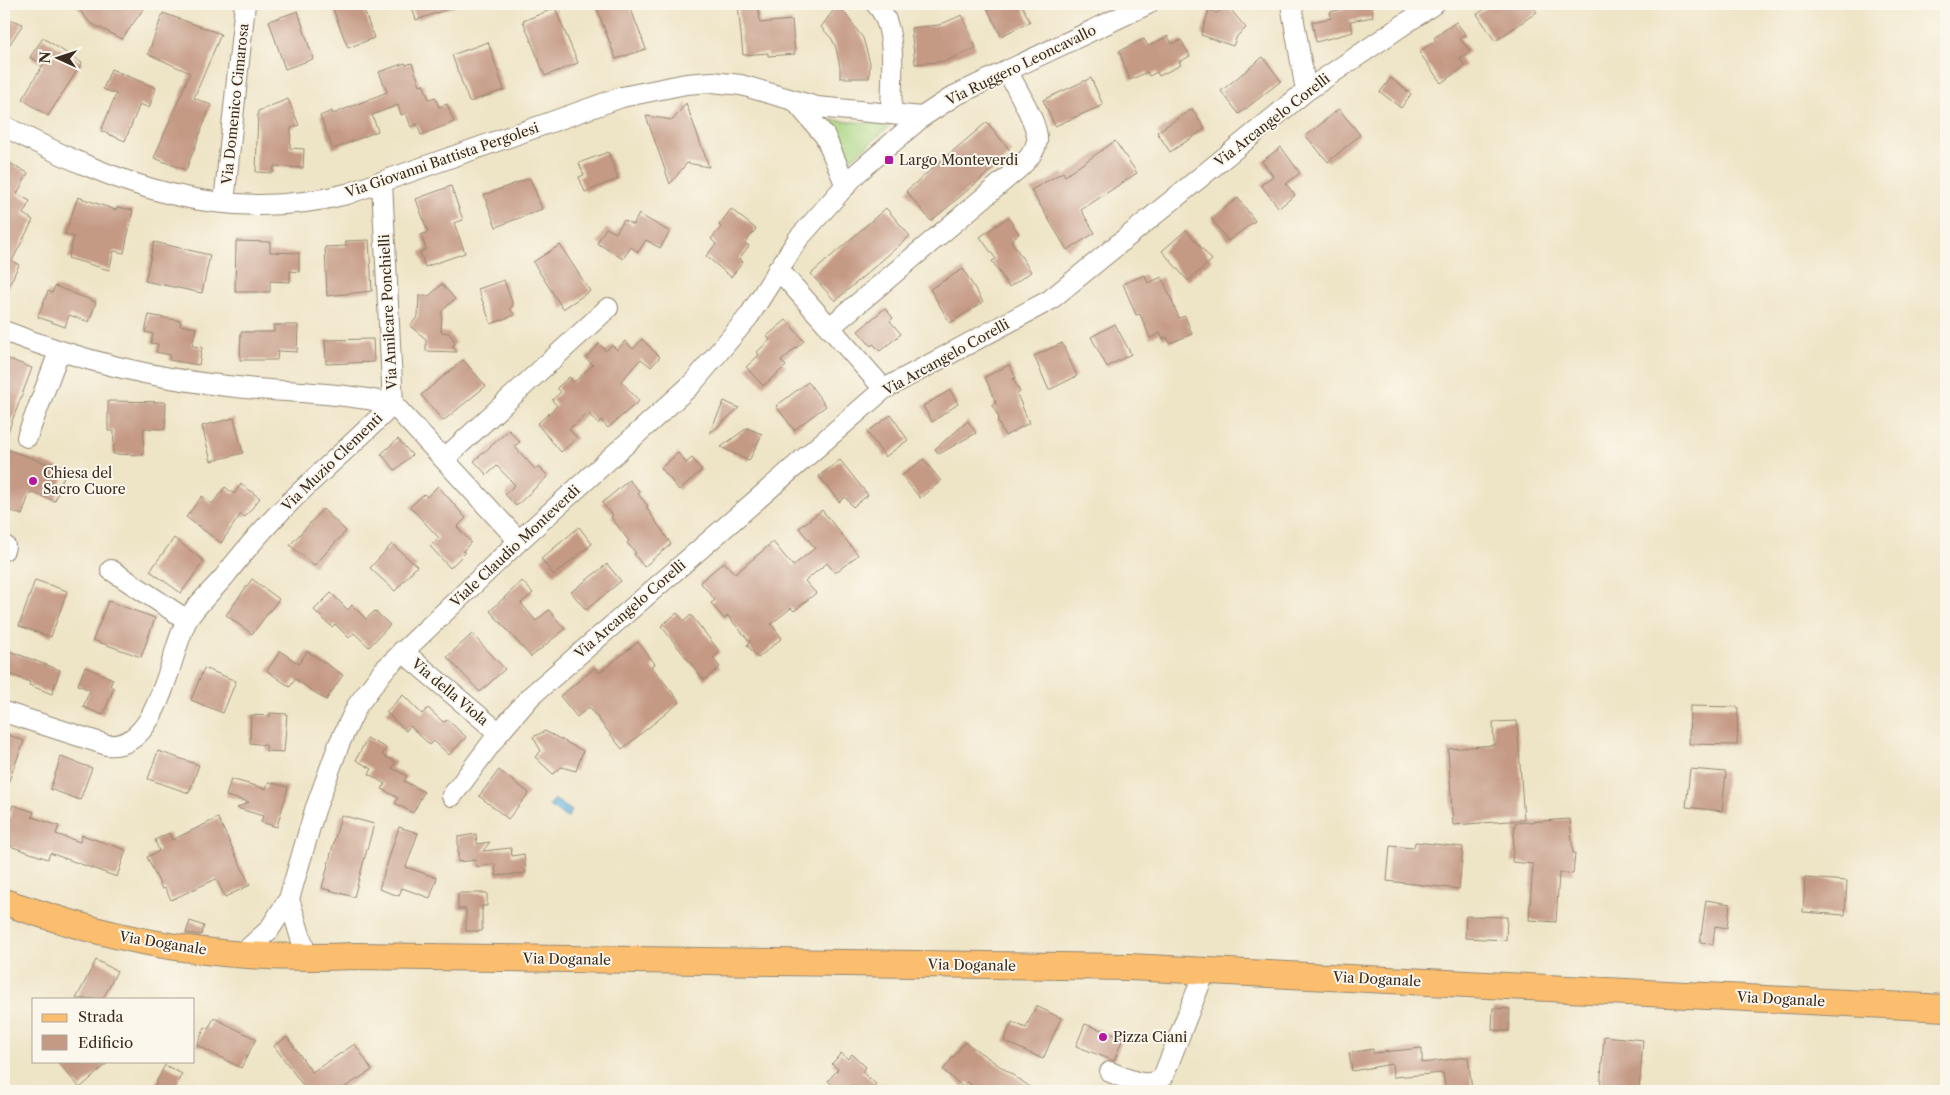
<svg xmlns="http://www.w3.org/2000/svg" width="1950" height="1095" font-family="'Libre Caslon Text',serif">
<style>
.green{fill:#a8d581;stroke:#728050}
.water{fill:#62b4dd;stroke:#4e6f7e}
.building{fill:#c59a85}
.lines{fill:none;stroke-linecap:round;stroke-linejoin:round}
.minor-casing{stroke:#948772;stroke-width:22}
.major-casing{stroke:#948772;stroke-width:28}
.minor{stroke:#fff;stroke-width:20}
.major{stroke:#fbbe6e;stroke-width:26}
.poi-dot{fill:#b5179e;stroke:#fbf7ec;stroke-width:2}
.labels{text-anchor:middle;stroke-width:4;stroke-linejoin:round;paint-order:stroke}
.street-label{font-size:14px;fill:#3b2a1e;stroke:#fbf7ec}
.poi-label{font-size:14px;fill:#3b2a1e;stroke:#fbf7ec;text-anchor:start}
</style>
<rect width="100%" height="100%" fill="#fbf7ec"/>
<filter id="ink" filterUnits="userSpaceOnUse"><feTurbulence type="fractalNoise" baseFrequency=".02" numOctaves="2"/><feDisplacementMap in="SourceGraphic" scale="10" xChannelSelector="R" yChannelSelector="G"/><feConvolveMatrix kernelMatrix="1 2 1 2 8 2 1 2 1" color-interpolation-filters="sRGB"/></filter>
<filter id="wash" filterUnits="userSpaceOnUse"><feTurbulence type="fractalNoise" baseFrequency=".0096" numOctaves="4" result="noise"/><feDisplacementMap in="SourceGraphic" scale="20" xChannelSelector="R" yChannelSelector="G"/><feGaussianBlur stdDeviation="1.12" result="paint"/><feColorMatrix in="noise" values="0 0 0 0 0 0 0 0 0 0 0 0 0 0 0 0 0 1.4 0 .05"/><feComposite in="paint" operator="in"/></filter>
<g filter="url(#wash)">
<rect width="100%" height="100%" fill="#eee4c6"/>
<path class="green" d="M831,120L891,125L850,160L842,136Z"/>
<path class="water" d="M554,799L572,811L567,818L549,806Z"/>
<g id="blocks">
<path class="building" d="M75,4H147L122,39L90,23Z
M331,4H362L374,38L348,48Z
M411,4H457V6L416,20Z
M595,4H629L646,49L616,59Z
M738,4H758L760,23L792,20L795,54L768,56V53L743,55Z
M838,4L863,38L870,63L869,78H840V67L836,48L832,39L821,27Z
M985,4H1021L1030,22L1001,36Z
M1346,4H1371L1373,17L1350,21L1353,32L1316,42L1312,22L1331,18L1330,12L1347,8Z
M1493,4H1531L1537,12L1495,41L1477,14Z
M1227,5L1246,28L1237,36L1233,46L1201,35L1209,10L1217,13Z
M555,8L578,63L545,76L523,21Z
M298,11L313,59L285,69L269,21Z
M163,13L221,34L194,98L211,105L186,170L154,158L190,73L148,54Z
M962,15L976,48L946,61L915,64L911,28L939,25Z
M4,17L23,24L4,53Z
M1456,22L1466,35L1460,38L1470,51L1460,58L1465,66L1441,83L1419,52L1436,40L1434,38Z
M1168,36L1172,44L1181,40L1190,56L1179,62L1181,65L1159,76L1157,72L1149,76L1147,72L1130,80L1119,51L1144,39L1148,46Z
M43,38L82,63L48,116L22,99L43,65L30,57Z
M488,42L504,90L469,102L452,55Z
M1263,57L1281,81L1239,114L1221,91Z
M405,63L406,65L412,63L420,85L423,84L429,99L435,97L439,107L447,104L454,122L421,135L417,124L411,127L406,113L401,115L398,105L372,115L378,131L333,149L320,116L332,111L333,114L387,92L379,72Z
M111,69L156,88L149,108L140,104L125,141L101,131L116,94L103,89Z
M1091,78L1103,105L1055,126L1043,100Z
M1391,78L1411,94L1401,108L1380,92Z
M288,99L299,125L291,128L290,148L304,149L303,168L274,166L273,173L256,172L258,111Z
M686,103L709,167L687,163L670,184L646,116L673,120Z
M1192,109L1205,129L1170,152L1157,132Z
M1339,109L1360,135L1328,162L1306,136Z
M987,122L1012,153L931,221L906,191Z
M1115,141L1137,173L1081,210L1095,233L1067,250L1031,190L1063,172L1065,176Z
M1281,147L1300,173L1286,184L1295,195L1279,208L1261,185L1273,176L1262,161Z
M608,152L618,179L585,192L579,177L584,175L579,163Z
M4,160L28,173L17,194L30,201L23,214L33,220L12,261L19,265L4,296Z
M530,178L542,209L496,227L484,195Z
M451,186L463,220L454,223L465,253L425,267L420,252L426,249L421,235L428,232L416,199Z
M78,197L116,210L117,207L133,210L124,253L114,251L109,270L68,258L74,237L65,234Z
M1238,198L1255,221L1228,241L1211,218Z
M886,208L910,236L835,301L811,274Z
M731,209L756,229L745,243L749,246L739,259L743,262L731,277L706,256L716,244L711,239L721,227L719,225Z
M639,214L670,232L660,248L646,240L638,252L631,247L623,259L597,243L606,228L616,233L624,220L633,225Z
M1008,217L1019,234L1011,240L1031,272L1009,287L992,261L996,259L980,237Z
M1186,230L1212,260L1188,281L1162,251Z
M369,240L372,291L327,296L325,247L346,246V241Z
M236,241L270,242V252L299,253V272L290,271V282L270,281V292H235Z
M154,242L210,255L202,293L145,281Z
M560,245L590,291L563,309L533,262Z
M963,269L983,302L950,323L930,289Z
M1145,275L1148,283L1162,277L1179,318L1185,316L1192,334L1170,343L1167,337L1163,339L1160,333L1150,338L1140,314L1136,315L1123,284Z
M504,280L513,305L510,309L515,315L491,324L478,289Z
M442,284L455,299L442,311L441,332L449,333L456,343L452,346L457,352L426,351V339L410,326L418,316L419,296H429Z
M55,286L96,302L89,322L69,315L65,327L38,317L48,291L52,293Z
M885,308L893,318L890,321L901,334L880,351L873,344L871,346L858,331Z
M149,315L181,321L180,325L196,328L192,346L202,347L199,365L169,360L170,355L156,352L158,344L151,343L153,334L145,332Z
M786,320L804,341L781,361L786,366L763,386L746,367L759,355L757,352L770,340L767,336Z
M1115,324L1131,354L1107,367L1091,337Z
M274,325H298L297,352L278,351L277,360H240L241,332H274Z
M373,339L374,362L326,364L325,340Z
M642,339L660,357L651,367L641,359L621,381L639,401L608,428L601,420L598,424L588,413L569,429L577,438L561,452L537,424L557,406L552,400L561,392L557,388L569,377L574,382L593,365L586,358L599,344L606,351L612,345L617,350L625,341L633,349Z
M1062,343L1077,376L1049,390L1034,356Z
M4,357L32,368L5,440L4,439Z
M463,360L486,386L443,421L421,395Z
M1009,365L1016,378L1013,379L1020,392L1017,394L1029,423L1005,436L997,420L999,418L992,405L996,403L985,377Z
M808,382L826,406L794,430L776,406Z
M950,390L958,404L932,422L923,406Z
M108,401L166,402L165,429L144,428L143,455L113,454L114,431H108Z
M724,401L739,408L709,434Z
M891,415L908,440L885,457L867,432Z
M234,418L243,453L211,461L202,426Z
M968,421L976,433L939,454L935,449Z
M747,428L762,434L749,461L721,447Z
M509,430L520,442L514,446L536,470L539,467L548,476L516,506L505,494L515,485L497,466L487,475L474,461Z
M398,439L412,455L395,470L381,454Z
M8,450L66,470L55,501L30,492L22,515L4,508V463Z
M678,453L686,463L692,458L702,470L679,490L661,468Z
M923,459L941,481L920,498L902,476Z
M840,460L868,495L853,507L845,497L839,502L819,476Z
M629,480L640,492L638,494L648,506L646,507L671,544L644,567L634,554L636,553L627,543L629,541L611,517L613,515L602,503Z
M241,484L260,498L245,517L241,514L221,543L186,517L202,496L212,504L225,487L234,494Z
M438,486L466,518L457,527L471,542L463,551L465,553L450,568L430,546L439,538L410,507L424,494L427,497Z
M323,509L346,531L314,566L290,545Z
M822,510L858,555L835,573L827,563L805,581L816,593L794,611L791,608L771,624L782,638L758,658L747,645L750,642L728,616L724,619L711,603L715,600L700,582L724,562L735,574L773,542L793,566L815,548L799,528Z
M579,527L592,544L554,575L541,559Z
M174,538L204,561L181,593L150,571Z
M392,544L417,566L395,591L370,568Z
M607,564L621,581L586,610L571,592Z
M252,579L279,599L252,634L226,615Z
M35,580L67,591L51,637L19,626Z
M522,581L533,593L521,603L536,621L549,610L565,629L531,657L490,611Z
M331,593L348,610L352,605L366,619L375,611L390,625L369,647L354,633L349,638L335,624L332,627L314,610Z
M108,601L155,618L141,657L93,640Z
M677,613L684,621L691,615L720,652L713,658L720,667L704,680L661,626Z
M472,634L505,669L480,692L447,657Z
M638,642L655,664L651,666L680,702L622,749L589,707L577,717L560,696L595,668L599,673Z
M4,649L60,670L52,694L29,685L30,682L4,672Z
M280,651L299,664L307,651L343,675L326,700L295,679L290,687L267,671Z
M85,667L113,679L110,686L114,688L103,715L83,707L90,690L78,685Z
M204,668L236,681L223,713L191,700Z
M403,695L422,714L428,708L443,722L448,720L466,737L449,755L434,741L430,745L410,726L406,731L386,712Z
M1690,706L1738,707L1737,745L1689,744Z
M270,713L287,714L284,752L266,751V745L250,743L251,715L270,716Z
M1517,721L1524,820L1453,825L1448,749L1494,745L1493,722Z
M545,731L583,751L576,771L561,767L553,774L535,757L541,751L533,737Z
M4,733L24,741L5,791H4Z
M367,738L386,748L382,755L396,762L392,768L407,776L404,781L424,792L413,813L395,803L398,798L382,789L385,784L369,774L372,769L356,760Z
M158,751L199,765L189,793L148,779Z
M61,757L92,768L80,800L50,789Z
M1690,769L1726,772L1722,811L1686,807Z
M499,770L529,793L508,819L479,796Z
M231,779L266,789L268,782L288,787L277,827L261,822L263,816L237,808L249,802L226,796Z
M13,805L34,812L32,817L59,826L56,834L80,842L82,835L126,850L117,877L50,853L48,859L4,844V835Z
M341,815L374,824L354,897L322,888Z
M218,818L250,885L225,897L216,879L171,900L165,888L162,889L147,857L159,851L155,840L169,833L172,840Z
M1570,819L1573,853H1575L1573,874L1559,873L1556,922L1529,920L1533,864L1512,862L1515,823Z
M399,827L418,833L406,867L437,878L430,898L402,888L399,896L379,889Z
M476,834L477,844L490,842L483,851L511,848L512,856L524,854L526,873L496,876L495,864L477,867L476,860L458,862V837Z
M1415,842L1463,847L1459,889L1387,881L1390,846L1414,848Z
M1805,878L1847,881L1845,915L1803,912Z
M458,893H487V906H482V931H466V909H458Z
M1706,900L1730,904L1727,928L1715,926L1713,944L1700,943Z
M1466,916L1507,917L1506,940L1465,938Z
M190,921L204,926L201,935L186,933Z
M96,960L117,971L103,999H76Z
M1036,1006L1061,1018L1043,1059L1004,1041L1012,1022L1026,1028Z
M1493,1008L1510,1009L1509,1031L1492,1030Z
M214,1018L256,1039L241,1068L197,1045L205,1027L208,1029Z
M1085,1024L1123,1038L1114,1061L1076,1046Z
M1604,1036L1643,1040L1639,1091H1600Z
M287,1037L312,1072L355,1044L372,1070L339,1091H307L274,1046Z
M965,1042L1036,1091H980L967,1082L963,1087L943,1070Z
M1422,1048V1063L1468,1057L1472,1090L1446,1091L1443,1073L1393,1077L1392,1064L1352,1071L1349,1053L1373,1049V1053Z
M841,1053L848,1059L852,1054L866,1067L862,1072L876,1084L870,1091H860L852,1085L847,1091H841L828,1081L838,1069L832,1064Z
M57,1061H110L80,1088Z
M165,1065L182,1074L173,1091H152Z"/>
</g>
</g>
<g filter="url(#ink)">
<use href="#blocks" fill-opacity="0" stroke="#948772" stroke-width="1"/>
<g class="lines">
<g class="minor-casing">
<path id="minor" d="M876,4C899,27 891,83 891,114
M1291,4L1306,91
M796,102L825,136L846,186
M4,126C116,184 220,226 347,194L622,97L686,84L712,82L741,85L817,107L922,117
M382,183L393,404L519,541
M224,203L245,4
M778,269L884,389
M829,328L1020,167C1027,160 1035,152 1037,141C1039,124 1015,87 1007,70
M4,331C76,359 150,378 227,386C284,393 337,391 393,404
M27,437L59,352
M444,459L608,308
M4,550L5,546
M111,570L187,620
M402,651L499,733
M4,712L107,745C159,751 169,654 187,620C196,605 212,591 224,577C242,554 260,532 281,511C317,474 357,441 393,404
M452,796L499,733L531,696L884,389L1050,300L1306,91L1434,4
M242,954L269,930L289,899
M307,958L289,899L315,810L339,744L357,706L384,670L519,541L692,384L749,316L798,239L855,175L871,161L922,117L954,96L1148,4
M1110,1072C1126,1078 1148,1091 1163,1077L1205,971"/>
</g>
<g class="major-casing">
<path id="major" d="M4,902C35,912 67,923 99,931C182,953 271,960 356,956L1129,967L1946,1008"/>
</g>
<use href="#minor" class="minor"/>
<use href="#major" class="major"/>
</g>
</g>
<g class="poi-dot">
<rect x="884" y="155" width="10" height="10" rx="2.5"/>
<circle cx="33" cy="481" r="5"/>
<circle cx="1103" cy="1037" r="5"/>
</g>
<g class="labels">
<g class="street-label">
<text transform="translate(1021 65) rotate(-26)" y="5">Via Ruggero Leoncavallo</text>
<text transform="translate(235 104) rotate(-84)" y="5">Via Domenico Cimarosa</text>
<text transform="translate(1272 120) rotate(-38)" y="5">Via Arcangelo Corelli</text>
<text transform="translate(442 160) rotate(-19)" y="5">Via Giovanni Battista Pergolesi</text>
<text transform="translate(388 312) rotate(-93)" y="5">Via Amilcare Ponchielli</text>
<text transform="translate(946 357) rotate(-29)" y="5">Via Arcangelo Corelli</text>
<text transform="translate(332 462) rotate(-44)" y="5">Via Muzio Clementi</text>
<text transform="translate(515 546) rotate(-43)" y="5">Viale Claudio Monteverdi</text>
<text transform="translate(630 609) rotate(-41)" y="5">Via Arcangelo Corelli</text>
<text transform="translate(450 692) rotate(40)" y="5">Via della Viola</text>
<text transform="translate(163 943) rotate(9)" y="5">Via Doganale</text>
<text transform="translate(567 959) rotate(1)" y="5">Via Doganale</text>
<text transform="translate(972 965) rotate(1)" y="5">Via Doganale</text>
<text transform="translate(1377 979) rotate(3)" y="5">Via Doganale</text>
<text transform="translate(1781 999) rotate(3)" y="5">Via Doganale</text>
</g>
<g class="poi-label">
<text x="899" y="165">Largo Monteverdi</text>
<text x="43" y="478">Chiesa del<tspan x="43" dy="16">Sacro Cuore</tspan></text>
<text x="1113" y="1042">Pizza Ciani</text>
</g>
</g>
<rect width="1950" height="1095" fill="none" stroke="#fbf7ec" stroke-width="20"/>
<rect x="32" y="998" width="162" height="65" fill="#fbf7ec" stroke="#aea59a"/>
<rect x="42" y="1014" width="25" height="8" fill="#fbbe6e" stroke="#aea59a"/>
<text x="78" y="1022" font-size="15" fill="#3b2a1e">Strada</text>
<rect x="42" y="1035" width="25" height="15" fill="#c59a85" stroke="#aea59a"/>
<text x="78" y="1048" font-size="15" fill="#3b2a1e">Edificio</text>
<g transform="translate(58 58) rotate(273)" stroke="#fbf7ec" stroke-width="4" paint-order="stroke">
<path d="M0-4L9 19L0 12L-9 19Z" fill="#3b2a1e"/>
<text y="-8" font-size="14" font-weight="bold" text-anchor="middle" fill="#3b2a1e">N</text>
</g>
</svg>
